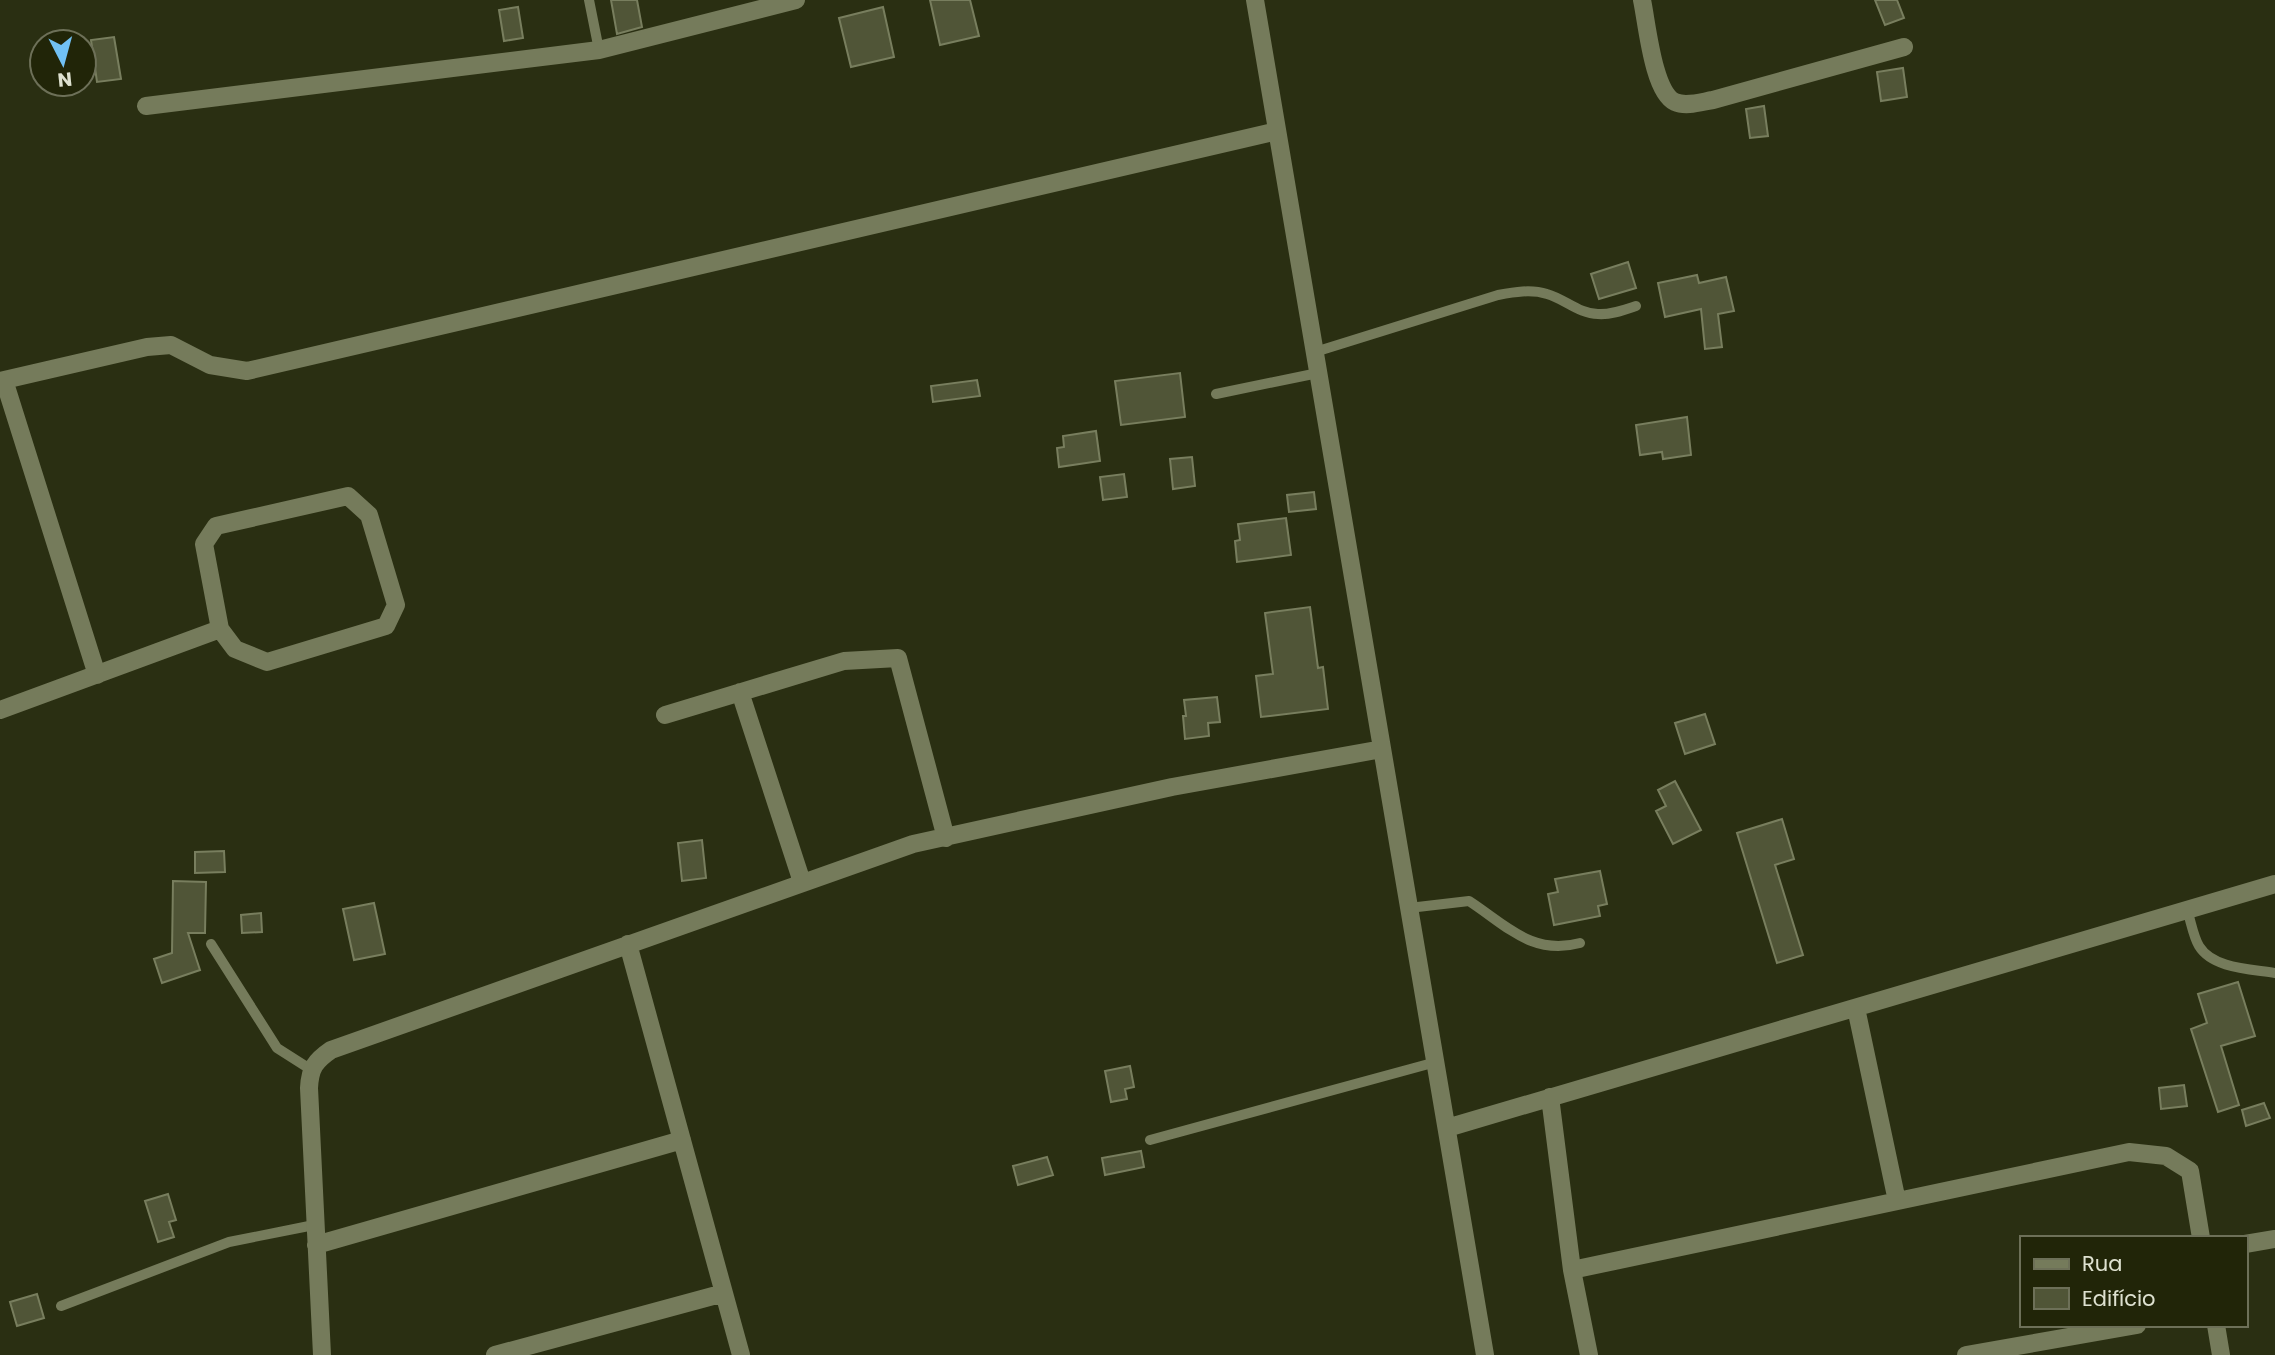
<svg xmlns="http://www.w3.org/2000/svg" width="2275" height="1355" font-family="Poppins,sans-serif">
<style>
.building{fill:#505537;stroke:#787e5e;stroke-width:2}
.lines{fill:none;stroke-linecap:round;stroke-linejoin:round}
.service{stroke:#757b5b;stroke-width:10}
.minor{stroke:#757b5b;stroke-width:18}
</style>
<rect width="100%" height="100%" fill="#2a2f12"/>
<path class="building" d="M611,0H637L642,27L617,34Z
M930,0H970L979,36L940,45Z
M1875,0H1897L1904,18L1885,25Z
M518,7L523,38L504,41L499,10Z
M883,7L894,57L851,67L839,18Z
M114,37L121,79L97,82L91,40Z
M1903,68L1907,97L1881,101L1877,72Z
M1764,106L1768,136L1750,138L1746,109Z
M1628,262L1636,288L1599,299L1591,274Z
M1697,275L1699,283L1726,277L1734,311L1718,314L1722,347L1705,349L1701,309L1665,317L1658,283Z
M1180,373L1185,417L1121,425L1115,381Z
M977,380L980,396L933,402L931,386Z
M1687,417L1691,455L1663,459L1662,452L1640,455L1636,425Z
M1096,431L1100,461L1059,467L1057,448L1064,447L1063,436Z
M1192,457L1195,486L1173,489L1170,459Z
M1124,474L1127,497L1103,500L1100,477Z
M1314,492L1316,509L1289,512L1287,495Z
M1286,518L1291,555L1237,562L1235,541L1240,540L1238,524Z
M1310,607L1318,668L1323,667L1328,709L1261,717L1256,676L1273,674L1265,613Z
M1217,697L1220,722L1208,723L1209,736L1185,739L1183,716H1186L1184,700Z
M1705,714L1715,744L1685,754L1675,723Z
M1675,781L1701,830L1673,844L1656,811L1666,806L1658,790Z
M1782,819L1794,859L1775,865L1803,955L1777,963L1737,833Z
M702,840L706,878L682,881L678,843Z
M224,851L225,872L195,873V852Z
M1600,871L1607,904L1598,906L1600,916L1554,925L1548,894L1558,892L1555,879Z
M173,881L206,882L205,933H188L200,970L162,983L154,959L172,953Z
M374,903L385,954L354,960L343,909Z
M261,913L262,932L242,933L241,915Z
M2238,982L2255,1036L2221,1046L2239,1105L2218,1112L2191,1029L2207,1023L2198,994Z
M1130,1066L1134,1087L1125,1089L1127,1099L1111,1102L1105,1071Z
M2184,1085L2187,1106L2161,1109L2159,1088Z
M2264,1103L2270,1118L2246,1126L2242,1110Z
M1141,1151L1144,1167L1105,1175L1102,1158Z
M1047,1157L1053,1175L1018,1185L1013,1166Z
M168,1194L176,1220L169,1222L174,1237L158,1242L145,1201Z
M37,1294L44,1318L17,1326L10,1302Z"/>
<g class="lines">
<path class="service" d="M589,0L599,50
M1315,352L1498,295C1514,292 1531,289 1547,294C1565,299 1579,314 1598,314C1611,315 1624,310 1636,306
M1216,394L1318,373
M1409,908L1469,901C1506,925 1532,956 1580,943
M2187,910C2191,921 2193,936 2199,946C2213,969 2252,969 2275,973
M211,944L277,1048L310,1069
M1150,1140L1436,1062
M61,1306L229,1242L314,1225"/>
<path class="minor" d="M1255,0L1485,1355
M1642,0C1647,23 1653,92 1675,102C1686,107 1701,102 1713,100L1904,47
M146,106L599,50L796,0
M4,380L97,675
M0,381L147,347L171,345L210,365L247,371L1277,131
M348,496L369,515L396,605L386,626L267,662L235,649L220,629L204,544L216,526Z
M740,692L802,882
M0,710L220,629
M665,715L844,661L898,658L946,838
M628,944L741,1355
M1856,1008L1897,1201
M1550,1097L1572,1270L1589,1355
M1447,1128L2275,884
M2245,1244L2275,1239
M316,1245L682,1140
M1572,1270L2129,1152L2166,1156L2190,1171L2201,1238
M2216,1325L2221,1355
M322,1355L309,1088C310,1068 315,1061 331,1050L913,844L1172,787L1382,749
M495,1355L724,1293
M1966,1355L2137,1325"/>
</g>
<rect x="2020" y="1236" width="228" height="91" fill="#212508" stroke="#6d7058" stroke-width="2"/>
<rect x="2034" y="1259" width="35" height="10" fill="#757b5b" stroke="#6d7058" stroke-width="2"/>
<text x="2082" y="1271" font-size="21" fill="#dee1d0">Rua</text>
<rect x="2034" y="1288" width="35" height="21" fill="#505537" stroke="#6d7058" stroke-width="2"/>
<text x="2082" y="1306" font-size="21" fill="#dee1d0">Edifício</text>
<g transform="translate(63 63) rotate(174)"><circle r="33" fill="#212508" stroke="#6d7058" stroke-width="2"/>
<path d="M0-5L12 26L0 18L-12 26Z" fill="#71c1f5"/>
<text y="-10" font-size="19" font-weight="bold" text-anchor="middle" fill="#dee1d0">N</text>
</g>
</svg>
